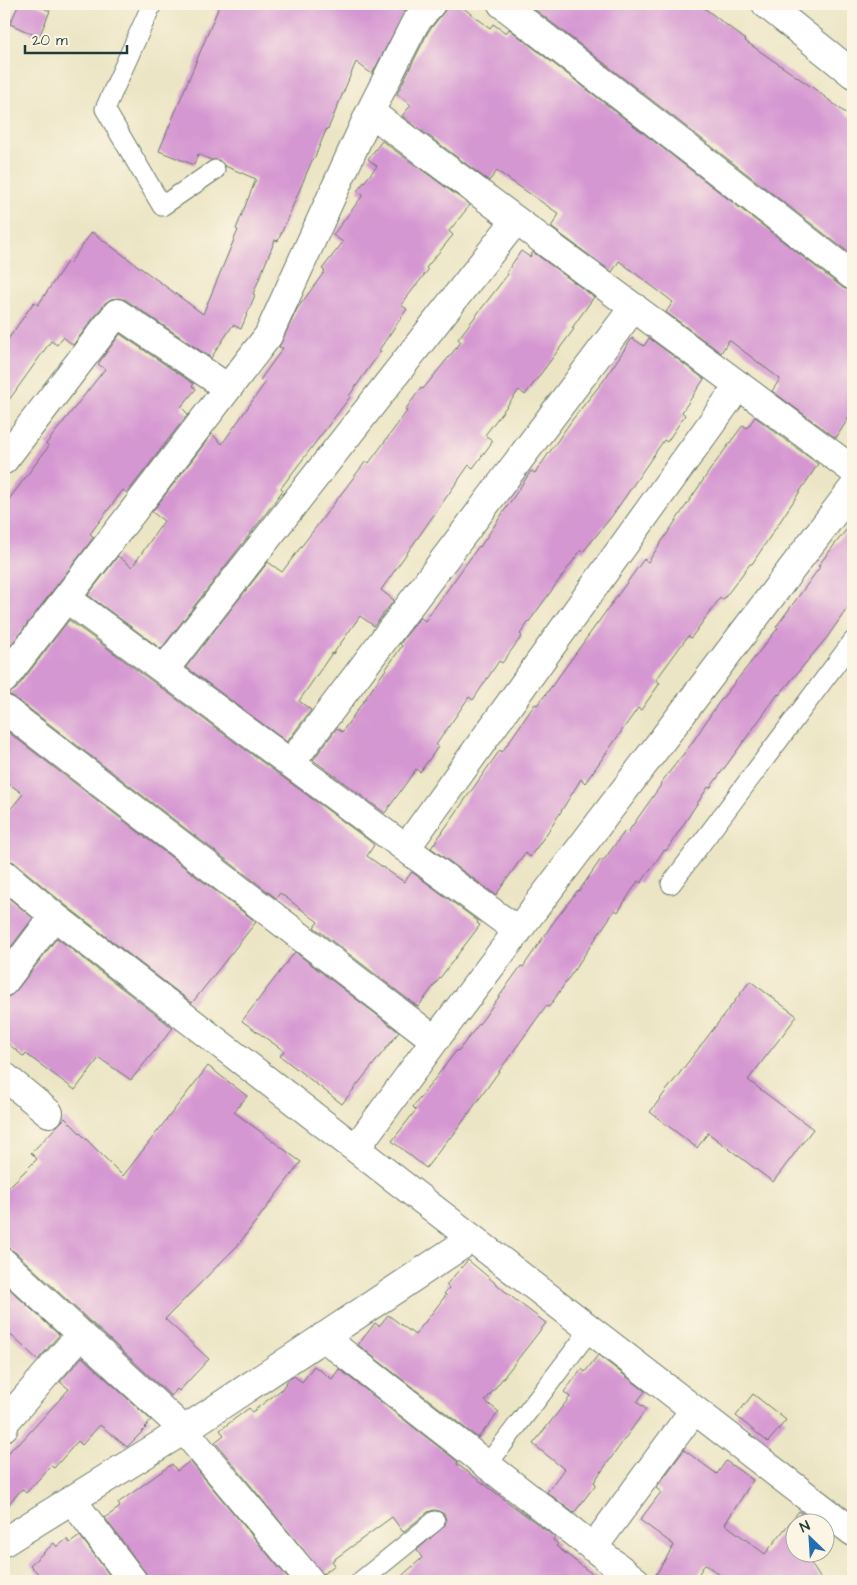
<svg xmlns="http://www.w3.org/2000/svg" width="857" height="1585" font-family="'Architects Daughter',sans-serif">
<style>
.building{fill:#d597d2}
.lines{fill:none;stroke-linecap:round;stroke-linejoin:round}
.service-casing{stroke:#677867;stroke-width:21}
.minor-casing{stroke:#677867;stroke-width:30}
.tertiary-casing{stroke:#677867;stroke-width:30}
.service{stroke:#fff;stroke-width:19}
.minor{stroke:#fff;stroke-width:28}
.tertiary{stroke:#fff;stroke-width:28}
</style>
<rect width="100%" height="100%" fill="#fcf5e5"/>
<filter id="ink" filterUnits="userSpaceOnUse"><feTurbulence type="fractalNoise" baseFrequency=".02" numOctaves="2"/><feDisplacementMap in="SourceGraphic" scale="10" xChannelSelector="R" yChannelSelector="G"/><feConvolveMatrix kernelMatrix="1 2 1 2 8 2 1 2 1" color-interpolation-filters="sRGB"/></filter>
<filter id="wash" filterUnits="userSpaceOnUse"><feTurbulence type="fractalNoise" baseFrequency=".0096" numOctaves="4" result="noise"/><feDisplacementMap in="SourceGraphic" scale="20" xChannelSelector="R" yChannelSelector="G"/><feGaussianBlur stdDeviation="1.12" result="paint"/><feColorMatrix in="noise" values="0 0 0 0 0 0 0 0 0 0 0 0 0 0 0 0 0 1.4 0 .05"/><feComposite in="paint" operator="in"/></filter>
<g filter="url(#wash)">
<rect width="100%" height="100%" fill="#ece5c5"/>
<g id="blocks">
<path class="building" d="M19,4H34L50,11L39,37L10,24Z
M220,4H398L406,10L372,74L356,62L328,129L327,128L314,159L313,158L278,241L275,240L253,294L255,295L241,329L233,325L211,358L126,300L119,298L111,299L105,303L73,345L63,337L57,345L51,341L4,407V345L34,302L38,305L67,262L69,264L92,232L203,314L238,230L236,229L256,179L225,166L219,160H211L198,154L194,165L159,151Z
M450,4H458L490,28L493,24L506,33L509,29L843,288L853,291V411L836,438L772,391L780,379L729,340L721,353L666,312L673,302L619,261L612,272L551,227L559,214L497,171L489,181L402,116L411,105L397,94L428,32Z
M530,4H699L746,40L745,41L816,90L853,119V256L529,5Z
M382,141L470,205L449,231L453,235L426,268L428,270L401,305L407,309L379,350L381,351L349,396L350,397L281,488L283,490L267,512L161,649L88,595L118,556L132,567L164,521L152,512L212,434L222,444L265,383L260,380L283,348L279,347L297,309L325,271L322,269L343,242L333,235L363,195L357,191L377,166L368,159Z
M521,251L530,257L533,252L594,297L572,328L574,329L525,395L519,390L485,435L493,441L473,468L469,465L381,590L394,600L374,626L360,616L333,654L332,653L299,701L311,710L287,742L186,667L268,562L282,572L366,461L369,463L407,411L405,410L421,388L423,389L461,342L458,339L508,274L506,273Z
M120,334L194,384L192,386L196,389L181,407L188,414L127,493L123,490L90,534L94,537L4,654V506L49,446L46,444L105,369L98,364Z
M632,338L644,346L649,338L704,379L682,412L685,415L667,442L664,440L612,516L583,552L581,550L520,634L522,636L502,663L499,661L473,700L469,697L436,745L438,747L420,772L416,769L385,813L313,760L337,728L342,732L402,646L400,644L420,617L425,621L479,546L480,547L531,471L535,473L572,420L604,380Z
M755,417L818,464L752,564H750L723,600L720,598L691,638L688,636L656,680L660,683L641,710L638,708L585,783L581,779L552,826L530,857L525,853L496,895L431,848L500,750L502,752L535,704L537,705L546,694L644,559L648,562L710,470L743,425L747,428Z
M853,521V600L828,636L779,695L778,694L710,788L708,787L666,851L664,850L641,883L638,881L618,912L615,910L549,1007L546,1006L451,1138L450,1137L426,1168L392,1141L416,1110L413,1107L457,1050L458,1051L483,1019L521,966L523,967L553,923L578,890L579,891L601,859L603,861L625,831L628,832L661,785L660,784L692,743L717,705L778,628L776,627L820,567L818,566Z
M69,620L367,839L374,845L367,856L404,882L412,872L478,921L477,923L480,925L418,1007L314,927L318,922L280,893L276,898L14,697L7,694L16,689Z
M4,729L256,922L192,1003L64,904L14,862L4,859V817L23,794L4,780Z
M4,894L33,918L4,956Z
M57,938L173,1028L131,1080L99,1058L75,1090L26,1054L24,1057L4,1040V997L10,996L16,991Z
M295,952L399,1032L342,1104L280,1056L284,1051L242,1021Z
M750,981L797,1016L748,1080L813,1129L773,1182L708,1133L697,1148L650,1112Z
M208,1066L247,1096L234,1112L301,1162L238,1245L165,1319L209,1359L179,1391L177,1389L171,1396L15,1252L8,1248H4V1192L37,1159L31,1153L65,1118L123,1176Z
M468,1260L513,1298L546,1323L485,1401L499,1412L478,1438L358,1345L375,1323L379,1326L388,1315L415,1335L446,1295L444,1294L449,1288L446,1285Z
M4,1284L59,1335L38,1360L12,1336H4Z
M598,1355L645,1391L637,1402L646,1409L594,1482L596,1484L574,1513L547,1492L564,1469L533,1444L570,1397L564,1392L582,1369L585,1372Z
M82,1357L151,1420L145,1427L146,1428L127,1447L100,1425L82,1445L78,1441L54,1468L51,1466L26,1493L22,1489L4,1509V1458L17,1443L19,1444L69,1389L60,1382Z
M314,1366L332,1379L339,1369L458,1462L457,1464L555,1537L553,1540L558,1544L556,1546L601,1581H396L422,1558L417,1550L445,1525L446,1520L444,1514L439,1511L434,1510L428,1512L403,1532L392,1517L332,1561L335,1565L323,1574L215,1442L224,1435L220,1430L249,1408L252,1412L281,1390L288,1380L294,1376L302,1382Z
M753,1394L786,1420L768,1442L736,1416Z
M684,1450L717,1474L726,1461L753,1480L725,1524L765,1554L799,1511L813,1522H794V1552H804L822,1581H728L705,1564L694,1581H652L674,1545L640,1520L661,1492L656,1488Z
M190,1461L290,1581H148L145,1572L105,1518L120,1507L118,1503L172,1464L177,1471Z
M80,1536L114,1581H45L30,1565L54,1543L57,1547L67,1539L70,1543Z"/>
</g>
</g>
<g filter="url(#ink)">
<use href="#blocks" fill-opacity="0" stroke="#677867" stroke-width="1"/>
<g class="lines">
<g class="service-casing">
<path id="service" d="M152,4L105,109L162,206L215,170
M671,884L853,641
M487,1465L590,1330
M361,1581L435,1521"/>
</g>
<g class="minor-casing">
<path id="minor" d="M502,4L853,276
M370,112L853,470
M4,460L117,313L228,388
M66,598L518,931
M164,670L516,220
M4,679L268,336L370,112L415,23L431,4
M4,709L435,1040
M291,763L634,307
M406,848L739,385
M4,874L54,916L853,1532
M4,982L54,916
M4,1076L49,1113
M356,1148L435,1040L853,488
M4,1263L184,1430L310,1581
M323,1337L636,1581
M4,1427L5,1422L81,1334
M72,1500L133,1581
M4,1542L184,1430L471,1239
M593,1548L694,1410"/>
</g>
<g class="tertiary-casing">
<path id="tertiary" d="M766,4L853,74"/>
</g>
<use href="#service" class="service"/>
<use href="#minor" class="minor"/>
<use href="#tertiary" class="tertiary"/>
</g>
</g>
<rect width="857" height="1585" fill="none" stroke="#fcf5e5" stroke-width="20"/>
<g transform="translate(810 1538) rotate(335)"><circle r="24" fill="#fcf5e5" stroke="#a4ab9e"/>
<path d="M0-4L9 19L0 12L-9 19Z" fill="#1f6fb2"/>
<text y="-8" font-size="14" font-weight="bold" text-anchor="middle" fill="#1f3d34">N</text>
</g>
<path d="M25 45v8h102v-8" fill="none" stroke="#1f3d34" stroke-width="2.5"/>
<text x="32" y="45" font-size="15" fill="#1f3d34" stroke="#fcf5e5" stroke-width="4" paint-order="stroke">20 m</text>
</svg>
